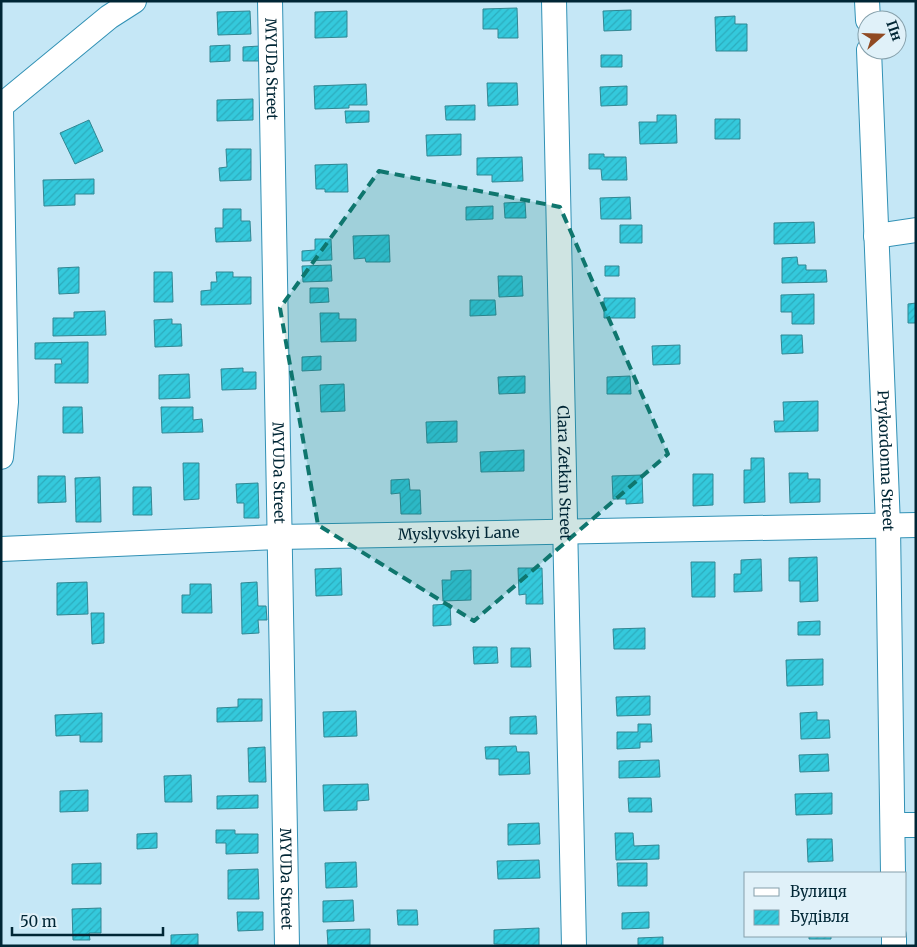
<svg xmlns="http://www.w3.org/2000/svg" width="917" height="947" font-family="Merriweather,serif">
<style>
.building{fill:url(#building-hatch);stroke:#318793}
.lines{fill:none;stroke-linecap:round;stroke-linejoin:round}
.minor-casing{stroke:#3191b5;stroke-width:26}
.minor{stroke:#fff;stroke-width:24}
.marked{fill:#0f766e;fill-opacity:0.2;stroke:#0f766e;stroke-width:4;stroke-dasharray:10 6;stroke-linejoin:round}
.labels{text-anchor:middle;stroke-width:4.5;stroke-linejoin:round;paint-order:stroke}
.street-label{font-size:15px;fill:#002635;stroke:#e0f1f9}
</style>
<defs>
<pattern id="building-hatch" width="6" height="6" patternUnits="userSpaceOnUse" patternTransform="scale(1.25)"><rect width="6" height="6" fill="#34c9dc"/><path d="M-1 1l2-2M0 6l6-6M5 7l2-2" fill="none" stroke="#2cacbd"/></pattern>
</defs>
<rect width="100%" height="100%" fill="#c5e7f6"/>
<path class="building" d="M517,8L518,38H498V29H483V9Z
M631,10V30L604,31L603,11Z
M250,11L251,34L218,35L217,12Z
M347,11V37L315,38V12Z
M735,16V24H747V51H716L715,17Z
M230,45V61L210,62V46Z
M260,46L261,61H243V47Z
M601,55H622V67H601Z
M487,83H517L518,105L488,106Z
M366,84L367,105H349V108L315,109L314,86Z
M627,86V105L601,106L600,87Z
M253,99V120L217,121V100Z
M475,105V120H446L445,106Z
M345,111H369V122L346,123Z
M657,115H676L677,143L640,144L639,122H657Z
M715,119H740V139H715Z
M89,120L103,151L75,164L60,133Z
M461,134V155L427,156L426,135Z
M226,149H251V180L220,181L219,168L227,167Z
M589,154H604V157H626L627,180H602L601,169H589Z
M522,157L523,181L492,182V175H477V158Z
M347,164L348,192H325V189H316L315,165Z
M94,179V194H75V205L44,206L43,180Z
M630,197L631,219H601L600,198Z
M525,202L526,218H505L504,203Z
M493,206V219L466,220V207Z
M223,209H241V221H250L251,241L216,242L215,228H223Z
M814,222L815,243L774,244V223Z
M620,225H642V243H620Z
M389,235L390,262H366L365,258L354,259L353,236Z
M315,239H331L332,260L302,261V251L315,250Z
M797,257L798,265H806V270H826L827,282L782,283V258Z
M331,265L332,281L303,282L302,266Z
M605,266H619V276H605Z
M79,267V293L59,294L58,268Z
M154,272H172L173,302H154Z
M216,272H233V277H251V304L201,305V291L211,290V282H217Z
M498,276H522L523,296L499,297Z
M310,288H328L329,302L310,303Z
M814,294V324H792V312H781V295Z
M604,298H635V318H604Z
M470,300H495L496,315L470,316Z
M916,303V323H908V304Z
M105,311L106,335L53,336V318H74V312Z
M320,313H339V319H356V341L321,342Z
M172,319V324H181L182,346L155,347L154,320Z
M781,335H802L803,353L782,354Z
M88,342V383H55V364H62L61,359H35V343Z
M680,345V364L653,365L652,346Z
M321,356V370L302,371V357Z
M243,368V372H256V389L222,390L221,369Z
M189,374L190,398L159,399V375Z
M525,376V393L499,394L498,377Z
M630,376L631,394H607V377Z
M344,384L345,411L321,412L320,385Z
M818,401V431L775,432L774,421H784L783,402Z
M63,407H82L83,433H63Z
M161,407H193V420L202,419L203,432L162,433Z
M457,421V442L427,443L426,422Z
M524,450V471L481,472L480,452Z
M751,458H764L765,502L744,503V470H751Z
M183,463H199V499L184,500Z
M789,473H808V479H820V502L790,503Z
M693,474H713V505L693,506Z
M642,475L643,503L626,504V499H613L612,476Z
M38,476H65L66,502L38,503Z
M100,477L101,522H76L75,478Z
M409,479L410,490H420L421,514H401L400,493L391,494V480Z
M258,483L259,518H244V503H237L236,484Z
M133,487H151L152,515H133Z
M817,557L818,601L800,602V581H789V558Z
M761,559L762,591L734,592V574H741V560Z
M691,562H715V597H692Z
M341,568L342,595L316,596L315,569Z
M518,568H542L543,604H526V594L519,595Z
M471,570V600L443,601L442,580H451V571Z
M87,582L88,614L57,615V583Z
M257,582L258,606H266L267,620H258L259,633L242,634L241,583Z
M190,584H211L212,613H182V595H190Z
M450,604L451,625L433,626V605Z
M91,613H104V643L92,644Z
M820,621V635H798V622Z
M645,628V649H614L613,629Z
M473,647H497L498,663L474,664Z
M511,648H530L531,667H511Z
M823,659V685L787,686L786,660Z
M650,696V715L617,716L616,697Z
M238,699H262V721L217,722V708L238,707Z
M356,711L357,736L324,737L323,712Z
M817,712V720H829L830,738L801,739L800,713Z
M102,713V742H80V735L56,736L55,715Z
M536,716L537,734H510V717Z
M638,724H651L652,742H640V748L617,749V732H638Z
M516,746L517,752H529L530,774L499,775V759H486L485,747Z
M265,747L266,782H249L248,748Z
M828,754L829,771L800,772L799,755Z
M659,760L660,777L619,778V761Z
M191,775L192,802H165L164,776Z
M368,784L369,800L357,801V810L324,811L323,785Z
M88,790V811L60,812V791Z
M832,793V814L796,815L795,794Z
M258,795V808L217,809V796Z
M628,798H651L652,812H629Z
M539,823L540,844L508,845V824Z
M216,830H235V834H258V853L226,854V843H216Z
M157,833V848L137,849V834Z
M615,833H633L634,846L659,845V859L616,860Z
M807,839H832L833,861L808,862Z
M539,860L540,878L498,879L497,861Z
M356,862L357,887L326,888L325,863Z
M101,863V884H72V864Z
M617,863H647V886H618Z
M258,869L259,899H228V870Z
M353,900L354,921L323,922V901Z
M101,908V933H89L90,940H73L72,909Z
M397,910H417L418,925H398Z
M237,912H263V930L238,931Z
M649,912V928L622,929V913Z
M539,928V946L494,944V930Z
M370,929V946H328L327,930Z
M198,934V946H171V935Z
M809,936H831V939H809Z
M663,937V946H638V938Z"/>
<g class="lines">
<g class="minor-casing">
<g id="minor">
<path id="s1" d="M270,1L287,946"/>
<path id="s2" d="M554,1L574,946"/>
<path d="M867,1L868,20"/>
<path id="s3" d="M869,50L888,526L893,873"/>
<path d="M1,106L109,17L134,1"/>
<path d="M1,109L6,402L1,457"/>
<path d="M876,236L916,230"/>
<path id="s4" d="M1,549L278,537L916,525"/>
<path d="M893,825H916"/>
<path d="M894,936V946"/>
</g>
</g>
<use href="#minor" class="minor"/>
</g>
<path class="marked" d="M379,171L560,207L668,454L474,621L318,525L280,308Z"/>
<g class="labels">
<g class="street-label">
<text dy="5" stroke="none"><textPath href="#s1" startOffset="68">MYUDa Street</textPath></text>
<text dy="5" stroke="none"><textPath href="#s3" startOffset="411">Prykordonna Street</textPath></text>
<text dy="5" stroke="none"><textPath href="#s1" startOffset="472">MYUDa Street</textPath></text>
<text dy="5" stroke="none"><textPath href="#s2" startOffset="472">Clara Zetkin Street</textPath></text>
<text dy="5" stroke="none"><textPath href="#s4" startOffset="458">Myslyvskyi Lane</textPath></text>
<text dy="5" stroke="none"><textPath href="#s1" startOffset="878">MYUDa Street</textPath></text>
</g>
</g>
<rect width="917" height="947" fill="none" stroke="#002635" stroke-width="5"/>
<rect x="744" y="872" width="162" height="65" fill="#e0f1f9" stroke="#86a0ab"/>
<rect x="754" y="888" width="25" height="8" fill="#ffffff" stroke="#86a0ab"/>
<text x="790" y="897" font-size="15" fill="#002635">Вулиця</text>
<rect x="754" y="910" width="25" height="15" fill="url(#building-hatch)" stroke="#86a0ab"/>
<text x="790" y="922" font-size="15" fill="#002635">Будівля</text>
<g transform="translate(882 35) rotate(70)"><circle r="24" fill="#e0f1f9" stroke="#86a0ab"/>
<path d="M0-4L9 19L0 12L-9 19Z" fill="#904a23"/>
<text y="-8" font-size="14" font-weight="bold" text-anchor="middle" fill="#002635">Пн</text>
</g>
<path d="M12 927v8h151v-8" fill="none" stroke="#002635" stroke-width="2.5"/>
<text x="20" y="927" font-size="15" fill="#002635" stroke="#e0f1f9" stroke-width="4" paint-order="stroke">50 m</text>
</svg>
